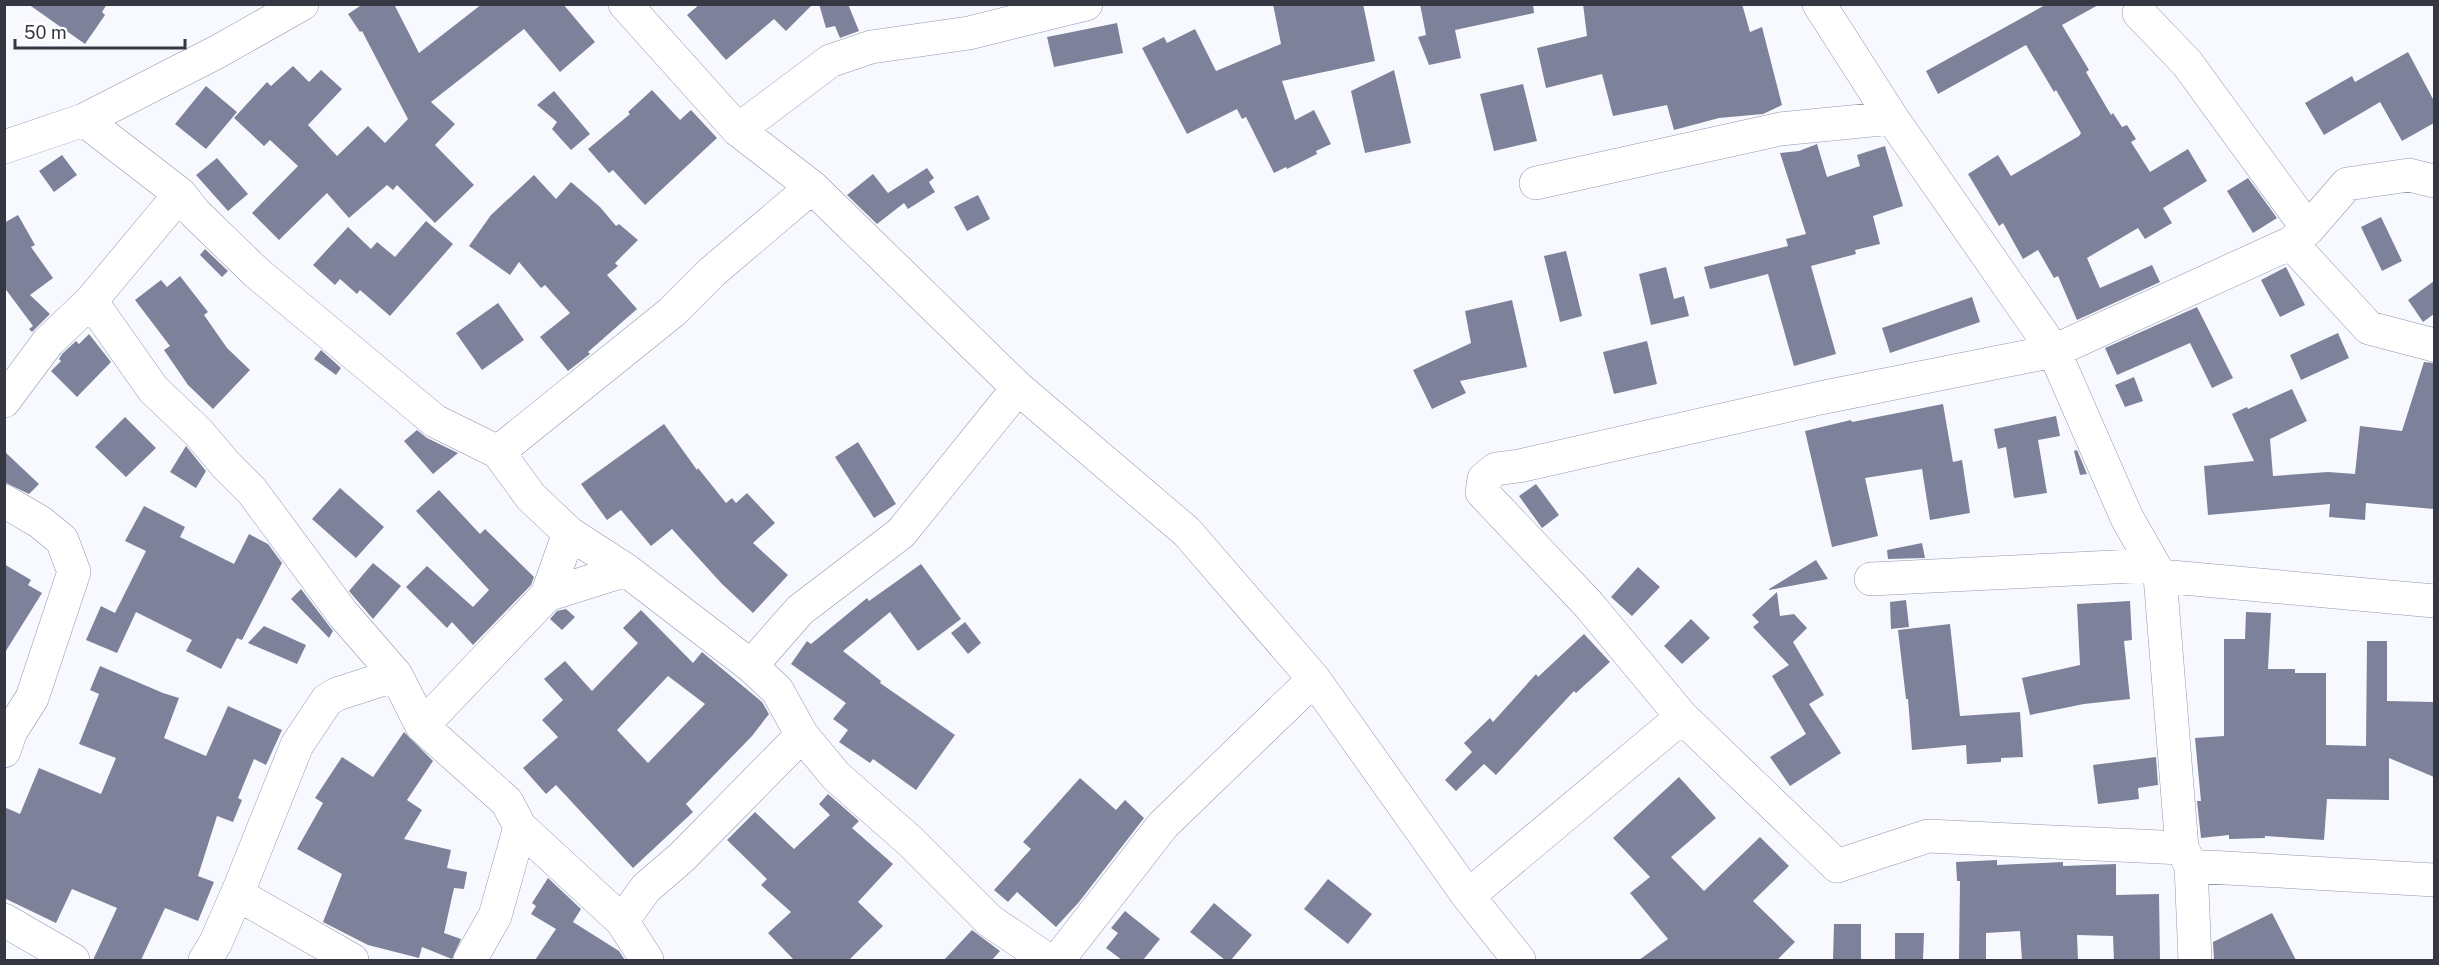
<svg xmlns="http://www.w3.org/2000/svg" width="2439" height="965" font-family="'Public Sans',sans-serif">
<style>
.building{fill:#7d829a;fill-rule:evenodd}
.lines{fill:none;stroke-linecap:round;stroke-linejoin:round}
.minor-casing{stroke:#9096ae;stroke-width:34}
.minor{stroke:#fff;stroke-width:33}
</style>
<rect width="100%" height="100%" fill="#f8f9ff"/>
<path class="building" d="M28,4H107L102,12L105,15L85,44Z
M363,4H394L419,53L482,4H563L595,42L560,72L524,29L431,102L455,124L435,145L474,185L435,223L397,185L393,190L387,185L349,218L327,193L279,240L252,213L298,166L270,140L264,146L234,118L267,82L271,86L293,66L309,82L321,70L342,89L308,125L337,156L368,126L385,143L408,119L362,31L360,32L348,14Z
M700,4H813L786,31L774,19L726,60L687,15Z
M819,4H848L859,31L840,38L835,26L826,28Z
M1273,4H1363L1375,61L1282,81L1295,120L1314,110L1331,144L1316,151L1317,154L1287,169L1286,167L1274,173L1246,117L1242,119L1237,109L1187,134L1142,48L1164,37L1167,43L1195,29L1216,71L1281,44Z
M1420,4H1533L1534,13L1455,30L1461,58L1429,65L1418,37L1426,35Z
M1583,4H1742L1750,32L1762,27L1782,105L1763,114L1719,118L1674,130L1667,105L1613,116L1602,74L1546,88L1537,48L1587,36Z
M2047,4H2100L2062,25L2089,70L2086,72L2111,115L2113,113L2122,127L2127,125L2136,139L2131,142L2150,172L2188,149L2207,181L2163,208L2172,223L2145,239L2138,228L2087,258L2100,288L2152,265L2160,282L2077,320L2058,276L2054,278L2038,250L2023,259L2003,223L1999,226L1968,174L1998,155L2011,176L2079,136L2081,133L2056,90L2054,92L2026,45L1938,94L1926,71Z
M1117,23L1123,53L1054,67L1047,37Z
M2408,52L2434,101V123L2402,141L2380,102L2324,135L2305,103L2352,76L2355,82Z
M1394,70L1411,143L1365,153L1351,91Z
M1523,84L1537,141L1494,151L1480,94Z
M206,86L237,112L206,149L175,124Z
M652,90L680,120L691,110L717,138L645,205L613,170L609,173L588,149L630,114L628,112Z
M554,91L590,134L571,150L552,129L557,122L537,105Z
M1817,144L1827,177L1860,166L1857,155L1885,146L1903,206L1873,216L1880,244L1855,250L1856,254L1811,266L1836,354L1794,366L1768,274L1710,289L1704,267L1788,246L1786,239L1806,234L1780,153L1799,151Z
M62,155L77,175L54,192L39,171Z
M217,158L248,194L228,211L196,175Z
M927,168L934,178L929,182L935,192L908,209L904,203L877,224L847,195L873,174L888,193Z
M534,175L556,199L571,182L600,207L616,226L619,224L638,240L615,263L618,266L607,275L637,309L588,352L590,354L568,371L540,337L570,313L545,285L541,288L519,262L510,275L469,246L491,215Z
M2248,178L2277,218L2253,233L2227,191Z
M978,195L990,219L967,231L954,207Z
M18,215L35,245L31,247L53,278L30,295L50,314L32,332L29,329L33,326L4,287V223Z
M2381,217L2402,261L2382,271L2361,227Z
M426,221L453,244L390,316L360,290L357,294L340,279L335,285L313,265L348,227L371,249L377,242L395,257Z
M205,249L228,271L222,277L200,255Z
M1566,251L1582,316L1560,322L1544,256Z
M1666,267L1674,299L1684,296L1689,316L1651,325L1639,274Z
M2286,267L2305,305L2280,317L2261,280Z
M180,276L208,312L204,315L227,348L250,370L213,409L188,385L164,350L170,346L135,300L161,280L167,287Z
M2434,281V314L2423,322L2408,300Z
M1972,297L1980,322L1890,353L1882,328Z
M1512,300L1527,367L1460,381L1466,393L1432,409L1413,370L1471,343L1465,311Z
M498,303L524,340L482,370L456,333Z
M2197,307L2233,378L2212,388L2190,343L2117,375L2105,348Z
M2338,333L2349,358L2301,380L2290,355Z
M89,334L111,362L77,397L51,371L61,361L59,359L62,354L76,341L79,344Z
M1647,341L1657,384L1614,394L1603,352Z
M321,350L341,368L336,375L314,359Z
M2424,362L2434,363V509L2366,503L2365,520L2329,517L2330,504L2208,515L2204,466L2254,461L2232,414L2247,407L2248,409L2292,389L2307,421L2270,439L2273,476L2328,472L2355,474L2360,426L2402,431Z
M2134,377L2143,401L2125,407L2115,385Z
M1943,404L1953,462L1962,460L1970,513L1930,520L1922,469L1865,478L1878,536L1832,547L1805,431L1851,420L1852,422Z
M2056,416L2060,436L2038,440L2047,493L2014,498L2006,447L1998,449L1994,429Z
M125,417L156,448L126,477L95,447Z
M664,424L697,470L698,468L726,503L732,498L736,503L747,493L775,523L753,543L788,575L753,613L722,584L672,529L651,546L621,510L607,520L581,484Z
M417,430L427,438L458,453L433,474L404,441Z
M858,442L896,504L874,518L835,457Z
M186,446L206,471L196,488L170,472Z
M2077,450L2087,474L2080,475L2074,451Z
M4,451L39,484L29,494L4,482Z
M1536,484L1559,515L1542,528L1519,496Z
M340,488L384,527L356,558L312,519Z
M439,490L480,534L485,529L534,577L531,585L473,645L452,622L447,628L406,587L427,566L473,607L489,590L416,511Z
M144,506L185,527L180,537L234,564L249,534L268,544L282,563L242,640L237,638L221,669L186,651L192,640L136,612L117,653L86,640L101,606L115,613L146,551L125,541Z
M1922,543L1925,558L1888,559L1887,550Z
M1816,560L1828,579L1769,590V589Z
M373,563L401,586L373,619L349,591Z
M4,564L31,580L28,585L42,593L4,654Z
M921,564L961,619L918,651L890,612L843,651L881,681L880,683L955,735L916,790L873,759L870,763L839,742L848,730L833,719L846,703L791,664L807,641L811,644L867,598L869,601Z
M1638,567L1660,587L1632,616L1611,597Z
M301,589L333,631L329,638L291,599Z
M1777,592L1780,616L1794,614L1807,628L1793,642L1824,695L1809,704L1841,753L1790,786L1770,757L1806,734L1772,676L1789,665L1753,627L1759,622L1752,615Z
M1906,600L1909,627L1891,629L1890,602Z
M2130,601L2132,640L2124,641L2130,699L2084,704L2030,715L2022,678L2080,665L2077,604Z
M566,609L575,617L562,630L550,619L557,611Z
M641,610L693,663L702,652L762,702L769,714L752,736L686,804L693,812L633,868L556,785L546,794L523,768L558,737L542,720L563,700L544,679L565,661L592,691L638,643L623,628ZM668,676L705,704L648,763L617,730Z
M2246,612L2271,613L2268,669H2295V673H2326V745L2366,746L2367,641H2387V701L2434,702V777L2389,758V800L2327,799L2324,840L2265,836V838L2229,839V835L2201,838L2197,801H2201L2195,738L2224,736V639H2245Z
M1691,619L1710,638L1682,664L1664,646Z
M965,622L981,643L968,654L951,633Z
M1950,624L1960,716L2020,712L2023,757L2001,758V762L1967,764L1966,745L1912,750L1908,699H1906L1898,630Z
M264,626L306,645L297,664L248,643Z
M1584,634L1610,662L1576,693L1574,691L1496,775L1484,764L1456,791L1445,780L1472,752L1464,743L1490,718L1493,722L1536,674L1538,677Z
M100,666L163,693L179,698L164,738L206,756L228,706L282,730L266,765L254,759L238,798L242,800L233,822L217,816L198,876L214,882L198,921L165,908L141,960H93L117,908L72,889L56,923L4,898V807L20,814L39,768L101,794L116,758L79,744L99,694L90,690Z
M404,732L433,761L407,800L422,810L404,839L451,850L447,868L467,872L464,889L454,888L444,933L461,939L452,959L422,947L419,958L368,945L323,922L342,874L297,849L323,803L315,798L342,757L373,777Z
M2156,757L2158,785L2138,788L2139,799L2098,804L2093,765Z
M1679,777L1716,818L1671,857L1704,891L1760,837L1789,866L1753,901L1795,942L1777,960H1639L1668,939L1630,893L1650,877L1613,838Z
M1080,778L1116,810L1125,800L1144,818L1079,902L1056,927L1017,892L1008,902L994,890L1031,849L1023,842Z
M828,794L859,821L852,828L893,864L858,902L883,926L849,960H794L768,933L791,912L761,885L767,879L727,840L755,812L794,849L830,815L819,804Z
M1997,860V865L2063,862V866L2116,864V895L2159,894L2160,960H2114L2113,936L2077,935L2078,960H2022L2020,931L1986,933V960H1959L1960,881H1957L1956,862Z
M548,878L581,909L573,922L619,951L625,960H535L556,929L531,914L536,906L532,903Z
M1328,879L1372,914L1348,944L1304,909Z
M1214,903L1252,935L1231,960H1225L1190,932Z
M1125,911L1160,939L1143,960H1122L1106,948L1118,933L1111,928Z
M2272,913L2296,960H2214L2213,942Z
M1834,924H1861V960H1833Z
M972,930L1000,951L992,960H944Z
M1895,933H1924L1923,960H1895Z"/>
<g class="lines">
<g class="minor-casing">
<path id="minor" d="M625,4L738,130L812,187L1018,388L1187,532L1314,679L1468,896L1519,960
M1819,4L1892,118L2054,351L2127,518L2160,576L2182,848L2191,866L2195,960
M2139,13L2187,63L2308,229
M84,120L180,194L195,213L257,273L435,421L498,452L531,497L569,533L626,570L751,666L777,690L802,735L836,776L910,841L990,921L1048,960
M738,130L830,61L871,47L969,33L1086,4
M4,147L84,120L217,52L302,4
M1536,183L1780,129L1892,118
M2291,243L2369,328L2434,345
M91,301L153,389L198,432L226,465L252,491L343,614L396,675
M4,401L48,342L91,301L180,194
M498,452L672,312L712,272L812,187
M4,501L40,522L62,540L74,572L32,698L11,731L4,751
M2160,576L2434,601
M1871,579L2154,565
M547,595L626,570
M751,666L800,610L901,533L1018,388
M422,726L547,595L569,533
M2182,848L1928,836L1837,866L1682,717L1589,605L1482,492L1484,479L1496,469L1519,466L1820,398L2054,351L2291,243L2308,229L2347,184L2409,175L2434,181
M2191,866L2434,880
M237,894L352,960
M1468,896L1682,717
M4,920L73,960
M622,921L646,888L682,857L802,735
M205,960L215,944L240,887L297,745L327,700L337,694L396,675L422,726L507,802L520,827L622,921L647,960
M470,960L495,916L520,827
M1058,960L1163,825L1314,679"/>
</g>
<use href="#minor" class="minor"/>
</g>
<rect width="2439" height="965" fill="none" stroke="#353742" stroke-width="12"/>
<path d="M15 39v9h170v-9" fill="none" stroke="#353742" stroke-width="3"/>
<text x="24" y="39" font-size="18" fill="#353742" stroke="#ffffff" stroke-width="4.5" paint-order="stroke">50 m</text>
</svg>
